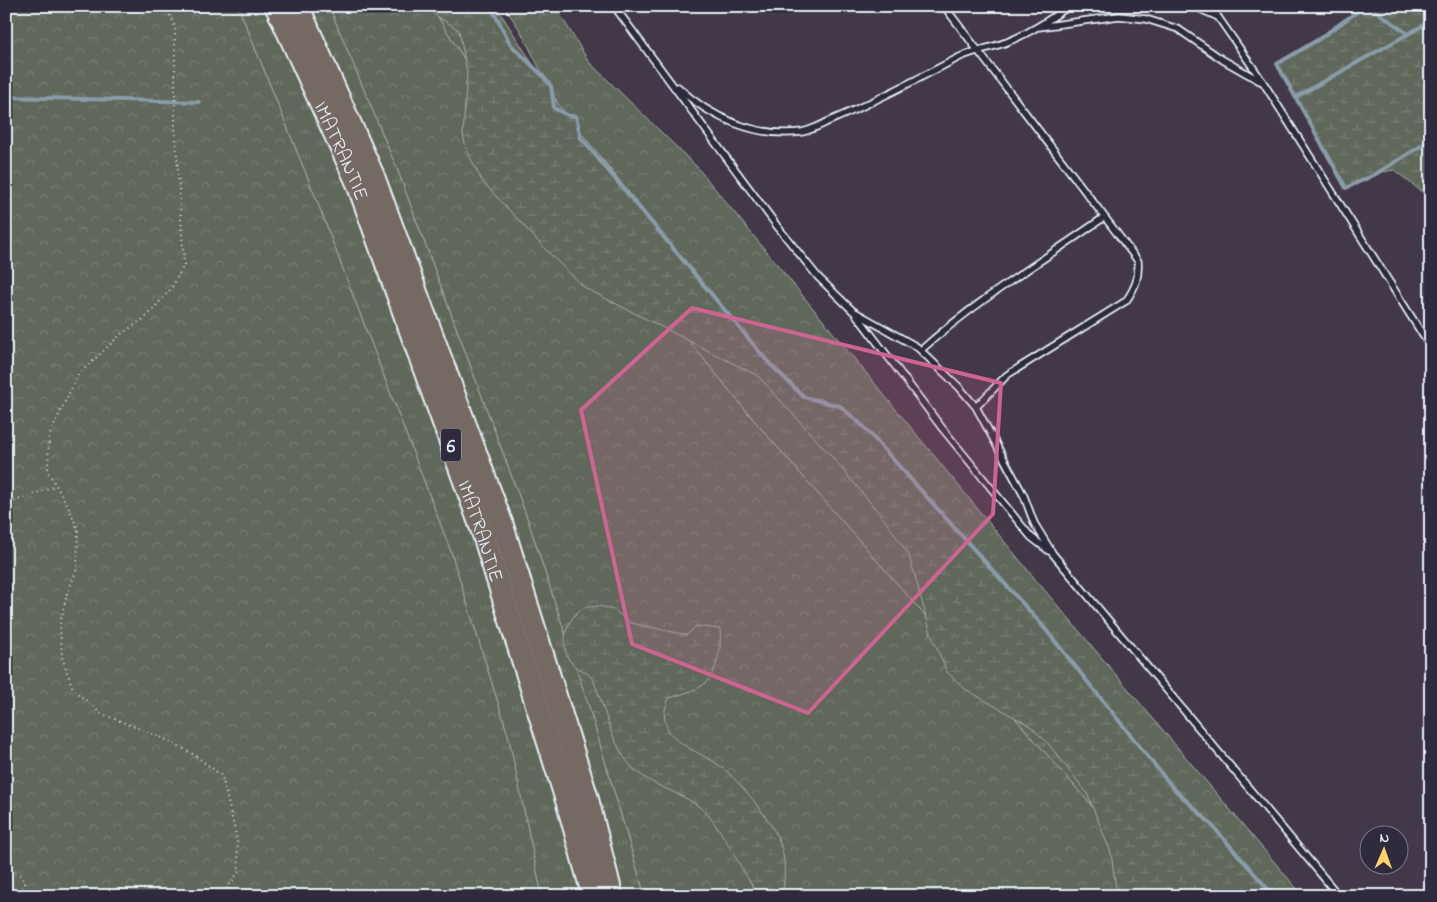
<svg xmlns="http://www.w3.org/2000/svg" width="1437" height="902" font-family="'Indie Flower',sans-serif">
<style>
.grass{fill:url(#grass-tufts);stroke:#a4acaa}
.forest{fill:url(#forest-crowns);stroke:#a4acaa}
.wetland{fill:url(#wetland-marsh);stroke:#a4acaa}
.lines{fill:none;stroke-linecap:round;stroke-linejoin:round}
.stream{stroke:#8a9baa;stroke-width:4}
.lane-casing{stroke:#e8f1f8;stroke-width:9}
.highway-casing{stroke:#e8f1f8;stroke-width:25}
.path{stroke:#e8f1f8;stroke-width:2;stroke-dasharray:1 4;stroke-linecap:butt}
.lane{stroke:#2f2a3d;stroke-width:5.5}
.highway{stroke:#756964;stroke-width:21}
.marked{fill:#cf6492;fill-opacity:0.2;stroke:#cf6492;stroke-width:4;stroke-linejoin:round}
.labels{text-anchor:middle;stroke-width:4;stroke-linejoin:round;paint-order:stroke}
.shield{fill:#2f2a3d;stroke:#b0b5c0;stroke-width:1}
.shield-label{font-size:19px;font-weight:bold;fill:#e8f1f8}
.street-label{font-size:20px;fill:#e8f1f8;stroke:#2f2a3d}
</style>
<defs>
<pattern id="grass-tufts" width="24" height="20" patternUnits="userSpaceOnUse" patternTransform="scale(1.25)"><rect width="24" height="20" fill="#60685b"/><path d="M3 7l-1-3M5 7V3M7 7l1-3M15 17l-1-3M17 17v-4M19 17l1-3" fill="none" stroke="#777e73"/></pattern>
<pattern id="forest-crowns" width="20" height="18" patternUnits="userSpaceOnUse" patternTransform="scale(1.25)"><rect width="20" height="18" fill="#60685b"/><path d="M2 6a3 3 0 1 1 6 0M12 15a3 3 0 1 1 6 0" fill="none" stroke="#777e73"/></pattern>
<pattern id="wetland-marsh" width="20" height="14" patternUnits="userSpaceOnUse" patternTransform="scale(1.25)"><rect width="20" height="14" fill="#60685b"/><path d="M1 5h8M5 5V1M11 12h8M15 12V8" fill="none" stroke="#777e73"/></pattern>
</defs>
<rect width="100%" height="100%" fill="#423848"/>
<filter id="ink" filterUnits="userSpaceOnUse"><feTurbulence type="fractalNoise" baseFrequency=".02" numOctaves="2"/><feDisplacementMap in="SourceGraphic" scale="10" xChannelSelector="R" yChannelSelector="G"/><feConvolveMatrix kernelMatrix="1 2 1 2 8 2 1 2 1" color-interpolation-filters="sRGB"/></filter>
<g filter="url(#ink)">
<path class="grass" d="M238,6H329L398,171L528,520L590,710L645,896H542L508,735L451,552L315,196Z
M431,6H496L558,104L781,382L1171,896L757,424L486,94Z"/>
<path class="forest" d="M6,6H238L315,196L451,552L508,735L542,896H6Z
M329,6H431L486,94L757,424L1171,896H645L590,710L528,520L398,171Z
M504,6H555L589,62L697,167L1036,580L1303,896H1235L781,382L558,104L520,30Z"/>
<path class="wetland" d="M380,6H491L510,44L542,75L551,86L554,108L569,116H576L581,138L768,362L804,397L840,406L863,426L1045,629L1173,788L1210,823L1274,896H1117L1111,853L1087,793L1047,742L1030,726L965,689L947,672L931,634L909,555L884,519L833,458L758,376L585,288L550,254L482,181L466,149L463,134L467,72L459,30L429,11Z
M1365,6H1431V199L1394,170L1377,173L1346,188L1277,64L1319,39Z
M599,606L614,610L631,623L687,635L696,626L720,629C722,647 717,677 700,687C690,692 679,695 669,698C665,709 662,716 667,727C674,744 701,753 716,763C736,776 772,820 780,843C786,858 785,880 782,896H756L752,885C737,862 725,835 708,815C688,792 655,790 634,769C611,747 606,709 593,680C589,671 575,669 570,661C559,646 566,616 584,608C588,606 595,607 599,606Z"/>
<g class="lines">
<path class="stream" d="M491,6L510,44L542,75L551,86L554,108L569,116H576L581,138L768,362L804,397L840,406L863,426L1042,625L1173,788L1210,823L1274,896
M1365,6L1319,39L1277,64L1346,188L1374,175L1431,140
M1369,6L1408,34
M6,97L199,102
M1296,97L1431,21"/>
<g class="lane-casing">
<path id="lane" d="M614,6L777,226L818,277L853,311L917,347L959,387L976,407L1024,496L1034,523L1053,554L1339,896
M944,6L1138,261C1139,278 1136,286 1126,301L1007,375L976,407
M1193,6L1218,17L1263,82L1431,348
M1212,6L1218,17
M617,10L624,6
M1039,27L1119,16L1146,19L1178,29L1223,60L1260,81
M678,87C710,118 757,138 802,132C813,130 824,123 834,119C877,101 919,78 960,57C976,50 991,48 1007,42C1030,33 1049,20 1069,6
M855,313L942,428L1031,537L1049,551
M921,350C977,300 1042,261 1103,218"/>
</g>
<g class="highway-casing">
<g id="highway">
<path id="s1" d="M276,6L357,182L482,530L567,802L593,896"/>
<path d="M298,6L373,175L502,524L587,797L612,896"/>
</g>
</g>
<path class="path" d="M166,6L175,27V126L184,265L171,289L145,318L121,334L78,375L49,436L48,472L68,506L78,530L77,569L67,594L60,624L62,657L73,689L100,713L165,739L196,756L222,776L237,840L239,871L222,896
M6,507L12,502L56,486
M6,868L20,875L25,883L19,896
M6,874L12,894L9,896"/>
<use href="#lane" class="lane"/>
<use href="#highway" class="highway"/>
</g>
</g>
<path class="marked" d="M692,308L1001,383L993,514L808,713L632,644L581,410Z"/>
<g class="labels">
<rect class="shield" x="441" y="428.5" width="20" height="33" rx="4"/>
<g class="shield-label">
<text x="451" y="452">6</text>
</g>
<g class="street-label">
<text dy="7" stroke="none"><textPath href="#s1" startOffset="159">IMATRANTIE</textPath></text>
<text dy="7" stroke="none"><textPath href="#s1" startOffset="564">IMATRANTIE</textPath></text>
</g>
</g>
<rect width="1437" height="902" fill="none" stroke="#2f2a3d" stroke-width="25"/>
<rect x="12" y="12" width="1412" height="877" fill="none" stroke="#e8f1f8" stroke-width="2" filter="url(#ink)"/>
<g transform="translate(1384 850) rotate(2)"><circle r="24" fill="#2f2a3d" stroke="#797a88"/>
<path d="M0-4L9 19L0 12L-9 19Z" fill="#ffd166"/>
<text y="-8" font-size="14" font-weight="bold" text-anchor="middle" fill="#e8f1f8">N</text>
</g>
</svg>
